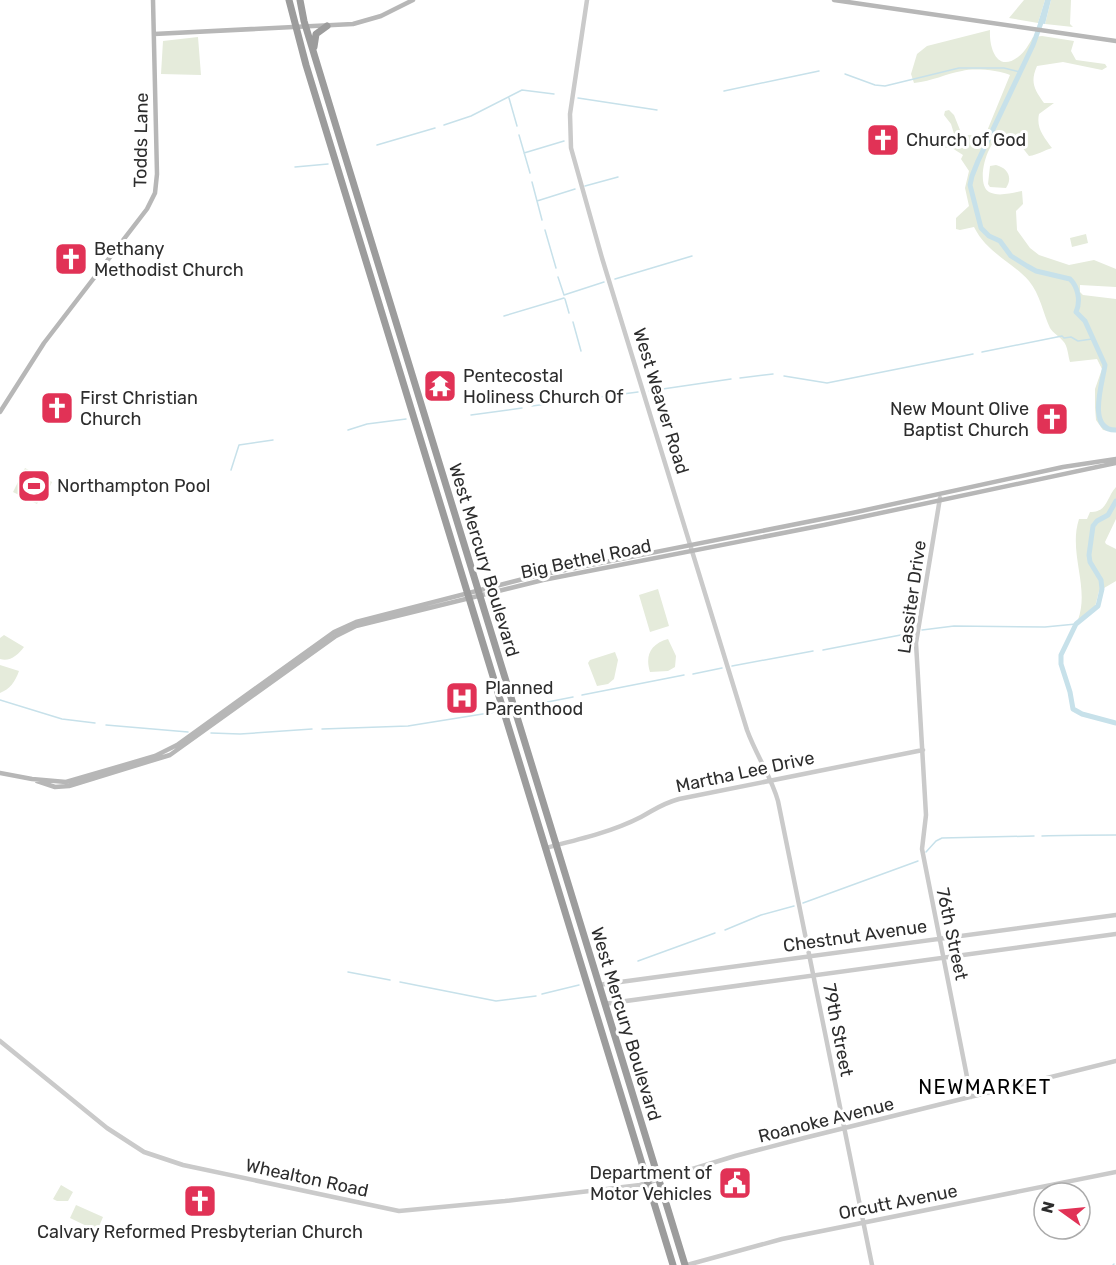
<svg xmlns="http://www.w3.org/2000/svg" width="1116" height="1265" font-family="Rubik,sans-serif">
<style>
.green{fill:#e5ebdb}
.water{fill:#c7e1ea}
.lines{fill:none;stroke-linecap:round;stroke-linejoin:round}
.stream{stroke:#c7e1ea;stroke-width:1.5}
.river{stroke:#c7e1ea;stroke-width:5}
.tertiary{stroke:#cacaca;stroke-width:4.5}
.secondary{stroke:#b7b7b7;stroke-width:4.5}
.trunk{stroke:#9c9c9c;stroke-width:7}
.labels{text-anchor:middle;stroke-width:6;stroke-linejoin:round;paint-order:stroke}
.street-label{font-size:18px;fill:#2d2d2d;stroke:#fff}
.poi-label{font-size:18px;fill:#2d2d2d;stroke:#fff;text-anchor:start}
.neighbourhood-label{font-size:20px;letter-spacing:1.5px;fill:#000;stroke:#fff}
</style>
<rect width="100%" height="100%" fill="#fff"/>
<path class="green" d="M1024,0H1045L1038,23L1009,18Z
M1051,0H1071L1070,24L1073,27L1045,24Z
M990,30C989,48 997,73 1018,57C1025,52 1029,44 1033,37L1042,36L1074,41L1071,51L1076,60L1105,64L1107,67L1102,70L1063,62L1037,66C1030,82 1034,89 1044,103H1054L1039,114C1036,128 1044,137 1052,148C1044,150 1038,155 1029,156C1023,149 1015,135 1004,135C989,135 974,183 989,192C998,197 1012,193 1022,191L1023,204L1016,211L1017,230L1030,248L1039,255L1069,265L1094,260L1116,269V287L1080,285V292L1083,295L1116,299V432L1103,430L1096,420L1095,407V389L1102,369L1097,359L1070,362C1068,356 1068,346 1063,341C1059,336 1053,333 1050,328C1043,313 1040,294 1029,281C1011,261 987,253 974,227L960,230L956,229V218L969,206L965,188L969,171L961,159L963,155L952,148L939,147V143L952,141L955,137L951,124L944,115L945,111L949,110L954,115L962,135H983L987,131L1010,75C999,70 973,68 962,71C945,74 933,81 914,83L911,74L917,54L927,46Z
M198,37L201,75L161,74L163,41Z
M996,165C1008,168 1013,178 1006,188L990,187L988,184L990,166Z
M1086,234L1088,243L1072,247L1070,238Z
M25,468L52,482L45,497L42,495L37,504L13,492Z
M1116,487V519L1105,542L1106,544L1116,549V581L1099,591L1095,607L1078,620C1090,587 1068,553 1079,519H1087L1090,512C1108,512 1106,498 1116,487Z
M658,589L669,626L650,632L639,595Z
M4,635L24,647C18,655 10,662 0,659V638Z
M668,639L676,656L675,667L668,671L650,672C645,656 650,644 668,639Z
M615,652L618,660L614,679L608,684L597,686L588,663L590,660Z
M0,665L19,671C15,682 10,689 0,693Z
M61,1185L73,1192L68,1201H57L53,1199Z
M76,1205L103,1217L97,1231L70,1218Z"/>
<path class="water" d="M1045,0H1051L1045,24L1038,23Z"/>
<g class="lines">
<path class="stream" d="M845,74L875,85L885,86L959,68H1004L1020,72
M724,91L819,71
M509,98L517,126
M578,98L657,110
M444,125L471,116L522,90L554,94
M519,135L530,173
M377,145L435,128
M524,153L564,141
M295,167L328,164
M532,182L542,220
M585,186L618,177
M537,201L575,189
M545,230L556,268
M558,277L564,295
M615,279L692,256
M564,295L604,282
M565,299L569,313
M504,316L564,298
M573,322L581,351
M982,352L1062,336L1064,338L1071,337L1078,341L1092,339
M784,376L827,383L973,354
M740,378L773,374
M649,391L731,379
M532,406L638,392
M471,415L522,408
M348,430L367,424L406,419
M231,470L239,445L273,440
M922,630L954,626L1045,627L1076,624
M823,650L911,633
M732,666L813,651
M693,674L722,668
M582,695L684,675
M0,700L62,719L95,723
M522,707L573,697
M106,725L188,732
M322,729L408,726L495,712
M211,733L240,734L312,729
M1042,836C1067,835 1091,835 1116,835
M926,852L936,841L942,838L1034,836
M803,903L918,861
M725,930L761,915L794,906
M638,961L715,933
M348,972L390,980
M400,982L496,1001L536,996
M542,994L579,985
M1113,1265L1114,1264"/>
<path class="river" d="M1043,17L1033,45L978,161L972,176L970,185L981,228L989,236L1000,241L1011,256L1027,266L1036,271L1070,279C1078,287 1081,301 1076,312L1085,321L1105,365C1103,381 1086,431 1116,430
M1116,501L1108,515L1097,521L1093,526L1089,555L1090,562L1101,580L1102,589L1098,606L1076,624L1061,655V664L1070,692L1073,709L1082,714L1116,723"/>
<path class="tertiary" d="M587,0L570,114L571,148L602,258L747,730C756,755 771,776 778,801L872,1265
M940,498L916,643L926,815L922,849L971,1097
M545,848C577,840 612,832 641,817C656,809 661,804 679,799L923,750
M598,985L1116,915
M604,1004L1116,934
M0,1041L107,1128L144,1152L183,1165L399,1211L505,1201L640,1185L735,1156L804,1138L1116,1061
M687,1265L782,1239L1116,1172"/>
<path class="secondary" d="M834,0L1116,41
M154,34L353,24L381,16L413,0
M0,412L44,343L147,209L155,193L157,174L153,0
M0,773L32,779L66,782L155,756L177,745L334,632L356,622L535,576L852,513L1063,467L1116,459
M37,781L55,787L69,786L170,755L336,636L356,626L543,580L824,525L1116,463"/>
<path class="trunk" d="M289,0L306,65L673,1265
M300,0L304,21L346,159L685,1265
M314,47L316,34L327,26"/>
</g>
<defs>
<g id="church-square" transform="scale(1.725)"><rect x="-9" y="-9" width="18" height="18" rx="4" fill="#e13256" stroke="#fff"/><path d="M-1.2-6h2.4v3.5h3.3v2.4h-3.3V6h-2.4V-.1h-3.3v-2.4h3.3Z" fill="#fff"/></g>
<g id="temple-square" transform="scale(1.725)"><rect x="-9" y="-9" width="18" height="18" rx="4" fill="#e13256" stroke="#fff"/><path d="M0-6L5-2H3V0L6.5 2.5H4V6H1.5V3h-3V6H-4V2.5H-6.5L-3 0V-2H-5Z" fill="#fff"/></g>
<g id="stadium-square" transform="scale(1.725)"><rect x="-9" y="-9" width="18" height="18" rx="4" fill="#e13256" stroke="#fff"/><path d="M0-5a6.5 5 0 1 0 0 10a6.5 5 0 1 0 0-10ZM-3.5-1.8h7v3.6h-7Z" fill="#fff"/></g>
<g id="hospital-square" transform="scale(1.725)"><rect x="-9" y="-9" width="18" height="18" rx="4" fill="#e13256" stroke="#fff"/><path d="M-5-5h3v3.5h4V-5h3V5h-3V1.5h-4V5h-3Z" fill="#fff"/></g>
<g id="civic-square" transform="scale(1.725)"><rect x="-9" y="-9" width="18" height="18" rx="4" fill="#e13256" stroke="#fff"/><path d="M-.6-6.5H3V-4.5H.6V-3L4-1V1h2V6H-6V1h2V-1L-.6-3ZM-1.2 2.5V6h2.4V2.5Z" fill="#fff"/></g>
</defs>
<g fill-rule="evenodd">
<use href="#church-square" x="883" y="140"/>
<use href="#church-square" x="71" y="259"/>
<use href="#temple-square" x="440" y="386"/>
<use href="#church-square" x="57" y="408"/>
<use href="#church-square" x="1052" y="419"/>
<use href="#stadium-square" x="34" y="486"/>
<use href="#hospital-square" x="462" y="698"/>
<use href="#civic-square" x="735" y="1183"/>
<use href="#church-square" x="200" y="1201"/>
</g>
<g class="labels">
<g class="street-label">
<text transform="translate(141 140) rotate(-89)" y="6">Todds Lane</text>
<text transform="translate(661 401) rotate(73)" y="6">West Weaver Road</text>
<text transform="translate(586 559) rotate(-12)" y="6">Big Bethel Road</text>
<text transform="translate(484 560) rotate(73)" y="6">West Mercury Boulevard</text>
<text transform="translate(912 597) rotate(-82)" y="6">Lassiter Drive</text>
<text transform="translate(745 772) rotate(-12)" y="6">Martha Lee Drive</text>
<text transform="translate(952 934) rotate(78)" y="6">76th Street</text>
<text transform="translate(855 936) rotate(-8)" y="6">Chestnut Avenue</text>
<text transform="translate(626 1024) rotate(73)" y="6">West Mercury Boulevard</text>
<text transform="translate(838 1030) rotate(79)" y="6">79th Street</text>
<text transform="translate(826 1120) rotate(-14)" y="6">Roanoke Avenue</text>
<text transform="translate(307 1178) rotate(12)" y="6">Whealton Road</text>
<text transform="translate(898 1202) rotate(-11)" y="6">Orcutt Avenue</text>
</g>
<g class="poi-label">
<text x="906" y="146">Church of God</text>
<text x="94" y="255">Bethany<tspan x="94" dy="21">Methodist Church</tspan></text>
<text x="463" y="382">Pentecostal<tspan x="463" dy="21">Holiness Church Of</tspan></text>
<text x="80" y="404">First Christian<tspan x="80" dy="21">Church</tspan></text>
<text x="1029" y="415" text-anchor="end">New Mount Olive<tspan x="1029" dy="21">Baptist Church</tspan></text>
<text x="57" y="492">Northampton Pool</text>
<text x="485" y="694">Planned<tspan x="485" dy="21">Parenthood</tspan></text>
<text x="712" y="1179" text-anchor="end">Department of<tspan x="712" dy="21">Motor Vehicles</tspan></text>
<text x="200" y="1238" text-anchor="middle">Calvary Reformed Presbyterian Church</text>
</g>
<g class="neighbourhood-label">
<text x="985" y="1094">NEWMARKET</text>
</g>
</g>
<g transform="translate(1062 1211) rotate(285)"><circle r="28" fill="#ffffff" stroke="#ababab" stroke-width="1.5"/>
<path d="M0-4.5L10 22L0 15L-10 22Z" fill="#e13256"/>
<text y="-9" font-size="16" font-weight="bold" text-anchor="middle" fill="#2d2d2d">N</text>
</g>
</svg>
